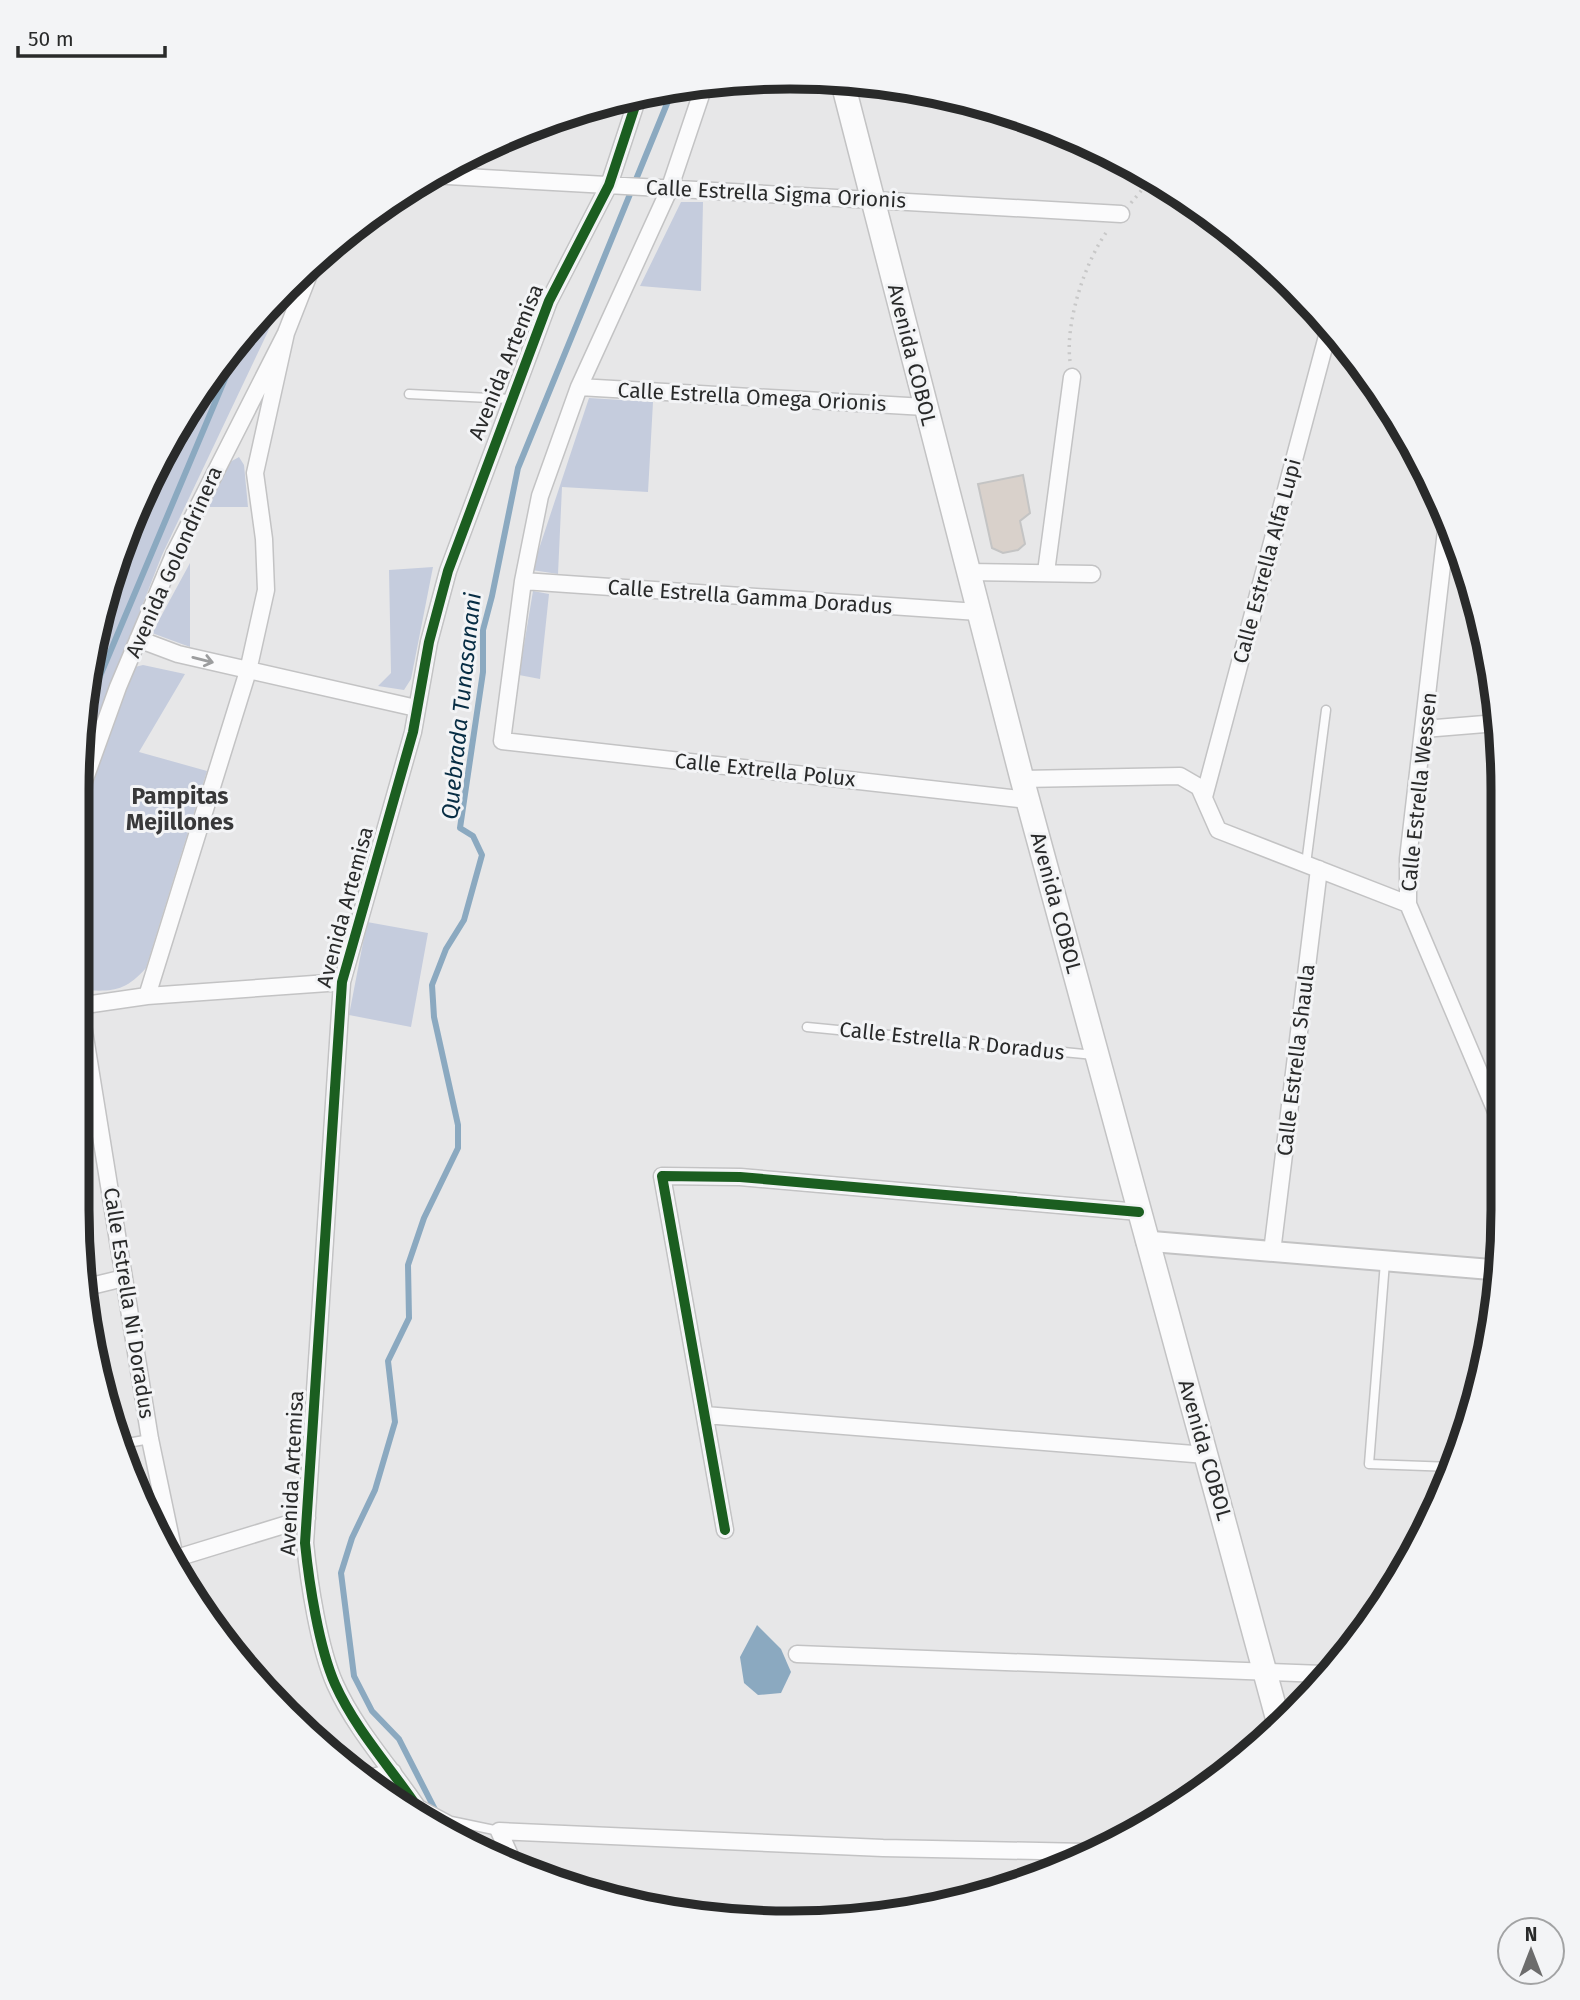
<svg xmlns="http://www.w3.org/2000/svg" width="1580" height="2000" font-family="'Fira Sans',sans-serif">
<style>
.green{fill:#c5ccdd}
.water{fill:#8ba9c0}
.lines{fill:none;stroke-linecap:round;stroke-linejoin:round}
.stream{stroke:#8ba9c0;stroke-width:6}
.building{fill:#d9d1cb;stroke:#c4c4c4;stroke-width:2}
.service-casing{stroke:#c3c3c4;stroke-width:11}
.minor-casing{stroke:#c3c3c4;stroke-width:19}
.tertiary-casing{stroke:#c3c3c4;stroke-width:23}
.secondary-casing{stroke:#c3c3c4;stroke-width:26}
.path{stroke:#c8c8c8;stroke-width:3.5;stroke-dasharray:2 5;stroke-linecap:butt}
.service{stroke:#fbfbfc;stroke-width:8}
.minor{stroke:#fbfbfc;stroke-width:16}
.tertiary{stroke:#fbfbfc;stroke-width:19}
.secondary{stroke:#fbfbfc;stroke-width:23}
.cycleway-casing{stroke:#f3f4f6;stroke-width:15}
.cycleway{stroke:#1b5e20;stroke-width:10}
.oneway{stroke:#9c9d9e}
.labels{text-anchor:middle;stroke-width:6;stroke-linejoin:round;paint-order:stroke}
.street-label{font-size:21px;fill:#292a2a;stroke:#f3f4f6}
.water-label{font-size:23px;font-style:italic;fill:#072d44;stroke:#f3f4f6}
.neighbourhood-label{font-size:23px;font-weight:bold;fill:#383839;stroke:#f3f4f6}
.rim{fill:none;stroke:#292a2a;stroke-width:9}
</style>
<rect width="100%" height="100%" fill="#e7e7e8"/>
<path class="green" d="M681,202H703L701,291L640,286Z
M290,285L162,555L78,769L79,744L108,594L188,411L225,356Z
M589,398L653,402L648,492L562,487L558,574L532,570Z
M239,457L244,465L248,507H207L230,462Z
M190,563V647L152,633Z
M433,567L411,679L404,690L378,686L391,673L389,570Z
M533,591L549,594L540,679L519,675Z
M143,665L185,674L139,752L207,771L146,968C123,994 110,991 78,990V819L135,667Z
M367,922L428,933L411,1027L349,1015Z"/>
<path class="water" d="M757,1625L781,1649L791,1672L781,1693L758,1695L744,1683L740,1657Z"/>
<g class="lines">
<path class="stream" d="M84,714L243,336
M447,1833L399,1739L372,1711L354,1676L341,1573L352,1538L375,1490L395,1422L388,1361L409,1318L408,1265L424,1218L458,1148V1125L434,1017L432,985L446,949L464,920L482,855L473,836L460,828L483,672V630L492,596L518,468L673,89"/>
</g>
<path class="building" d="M1023,475L1030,513L1020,521L1025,544L1018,550L1003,553L992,548L978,484Z"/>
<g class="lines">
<g class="service-casing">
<path id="service" d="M409,394L511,399
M1306,864L1326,710
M807,1027L1094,1055
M1385,1262L1369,1464L1453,1467
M122,1444L150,1439
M423,1806L451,1821L499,1831"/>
</g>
<g class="minor-casing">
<path id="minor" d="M705,83L669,190L579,387L540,496L523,581L502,741L1028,800
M430,175L1121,214
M579,387L925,407
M1447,522L1408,859V904L1503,1128
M114,564L130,527
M968,572L1092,574
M1046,572L1072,377
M523,581L978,612
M138,639L178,654L416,708
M1424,729L1497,723
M1022,779L1180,776L1199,787L1218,830L1408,904
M1204,797L1330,325
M78,798L118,687L175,552L286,333L315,259
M147,996L248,671L266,590L264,539L255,473L286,333
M78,1006L147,996L342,982
M80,1006L150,1439L175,1558
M1272,1252L1319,869
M87,1287L124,1278
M705,1415L1206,1455
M725,1530L662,1176L740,1177L1139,1212
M170,1560L307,1518
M797,1654L1323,1674
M368,1778L393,1772
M427,1822C398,1775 358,1735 335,1684C319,1648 309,1583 305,1543L342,982L413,732L429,642L448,571L549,301L609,185L638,97
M512,1860L499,1831L883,1848L1087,1852"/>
</g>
<g class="tertiary-casing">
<path id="tertiary" d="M1146,1241L1497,1270"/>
</g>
<g class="secondary-casing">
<path id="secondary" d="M842,80L1022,779L1279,1724"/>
</g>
<path class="path" d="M1131,203L1151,179
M1070,361C1065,323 1085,261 1108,230"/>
<use href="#service" class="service"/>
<use href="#minor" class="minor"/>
<use href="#tertiary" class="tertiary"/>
<use href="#secondary" class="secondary"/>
<g class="cycleway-casing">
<path id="cycleway" d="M725,1530L662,1176L740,1177L1139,1212
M427,1822C398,1775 358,1735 335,1684C319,1648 309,1583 305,1543L342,982L413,732L429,642L448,571L549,301L609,185L638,97"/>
</g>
<use href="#cycleway" class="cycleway"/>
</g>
<defs><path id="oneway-shaft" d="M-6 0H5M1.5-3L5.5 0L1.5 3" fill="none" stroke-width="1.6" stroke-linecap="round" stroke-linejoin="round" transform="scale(1.75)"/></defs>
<use class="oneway" href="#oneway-shaft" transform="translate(203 660) rotate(14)"/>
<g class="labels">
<g class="street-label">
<text transform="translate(776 194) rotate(3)" y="7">Calle Estrella Sigma Orionis</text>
<text transform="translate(912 355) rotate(76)" y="7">Avenida COBOL</text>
<text transform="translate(506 362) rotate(-68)" y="7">Avenida Artemisa</text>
<text transform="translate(752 397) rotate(3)" y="7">Calle Estrella Omega Orionis</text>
<text transform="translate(1267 561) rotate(-75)" y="7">Calle Estrella Alfa Lupi</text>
<text transform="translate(174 562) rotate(-66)" y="7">Avenida Golondrinera</text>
<text transform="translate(750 597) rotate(4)" y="7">Calle Estrella Gamma Doradus</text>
<text transform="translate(765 770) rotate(6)" y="7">Calle Extrella Polux</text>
<text transform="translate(1419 792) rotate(-84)" y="7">Calle Estrella Wessen</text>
<text transform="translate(1056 903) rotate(75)" y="7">Avenida COBOL</text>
<text transform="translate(345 907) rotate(-75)" y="7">Avenida Artemisa</text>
<text transform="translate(952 1041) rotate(6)" y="7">Calle Estrella R Doradus</text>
<text transform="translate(1296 1060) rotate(-83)" y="7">Calle Estrella Shaula</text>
<text transform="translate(129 1303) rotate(81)" y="7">Calle Estrella Ni Doradus</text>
<text transform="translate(1205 1450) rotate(74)" y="7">Avenida COBOL</text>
<text transform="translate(292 1473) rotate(-87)" y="7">Avenida Artemisa</text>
</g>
<g class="water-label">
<text transform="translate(461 706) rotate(-84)" y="8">Quebrada Tunasanani</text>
</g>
<g class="neighbourhood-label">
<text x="180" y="804">Pampitas<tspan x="180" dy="26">Mejillones</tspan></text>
</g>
</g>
<path d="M0 0H1580V2000H0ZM790 89H790A701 701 0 0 1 1491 790V1210A701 701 0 0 1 790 1911H790A701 701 0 0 1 89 1210V790A701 701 0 0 1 790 89Z" fill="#f3f4f6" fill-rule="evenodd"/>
<path class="rim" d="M790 89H790A701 701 0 0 1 1491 790V1210A701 701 0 0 1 790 1911H790A701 701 0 0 1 89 1210V790A701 701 0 0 1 790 89Z"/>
<g transform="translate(1531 1951)"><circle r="33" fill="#f3f4f6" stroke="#a2a3a4" stroke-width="2"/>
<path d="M0-5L12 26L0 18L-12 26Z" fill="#6c6c6c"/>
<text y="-10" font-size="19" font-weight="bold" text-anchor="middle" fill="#292a2a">N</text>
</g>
<path d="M18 46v10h147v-10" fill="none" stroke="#292a2a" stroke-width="3.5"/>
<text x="28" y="46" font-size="21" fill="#292a2a" stroke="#f3f4f6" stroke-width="5" paint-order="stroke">50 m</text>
</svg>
